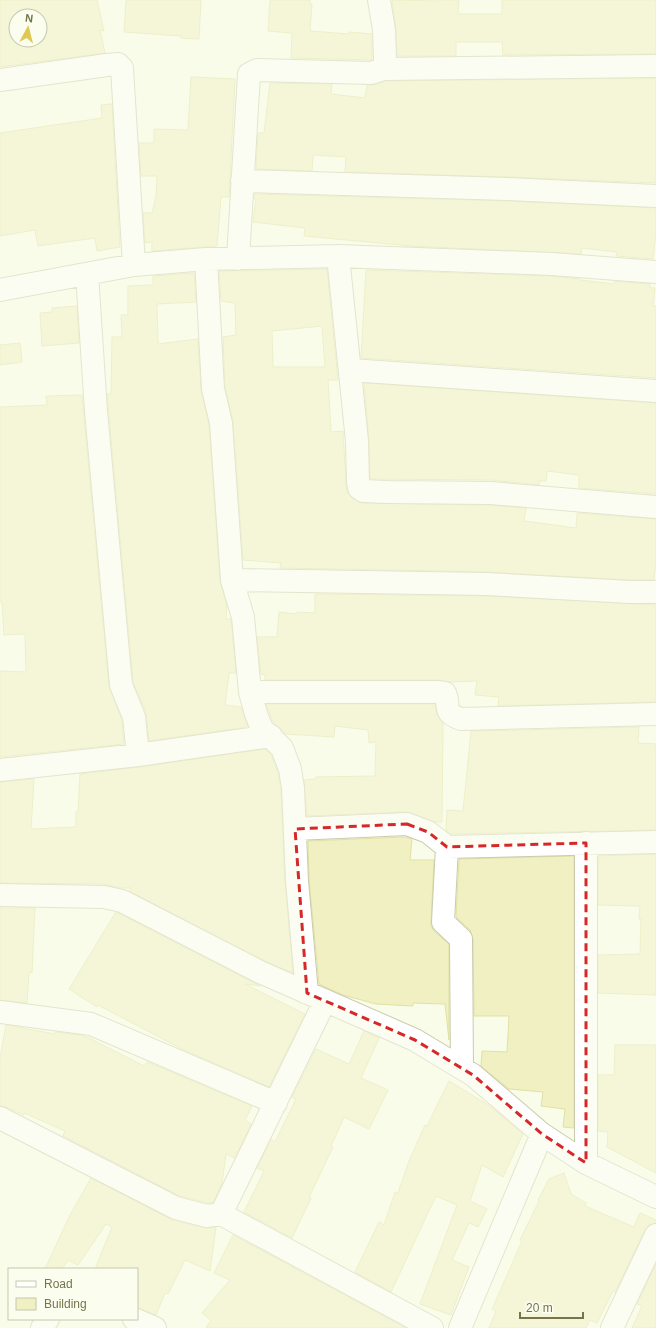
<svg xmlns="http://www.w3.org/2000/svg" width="656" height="1328" font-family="Helvetica,sans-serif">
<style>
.building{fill:#f0f0c2;stroke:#e2e1a3;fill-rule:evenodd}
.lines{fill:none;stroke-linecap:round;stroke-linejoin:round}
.minor-casing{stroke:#cacbac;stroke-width:24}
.minor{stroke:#fff;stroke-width:22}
.marked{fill:none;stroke:#d62828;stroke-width:3;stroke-dasharray:8 5;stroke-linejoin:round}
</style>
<rect width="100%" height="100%" fill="#f8fce9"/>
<path class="building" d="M0,0H97L104,31L100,30L105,53L0,67ZM16,16H40V40H16Z
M126,0H201L199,39L181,38V36L124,32Z
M270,0H310V4H312L310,31L349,34V32L372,34V60L291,58L292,33L268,31Z
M392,0L439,1V0H459L458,14H502V0H656V54L503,55L502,42H456V56H397L396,29Z
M191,77L235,79L229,197H221L217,246L152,251V242L145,243L143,213H152L156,196L157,176H141L139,143H154V129L188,130Z
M656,78V183L508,177L345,172L346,157L313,155L312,171L256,169L258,133H264L270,83L332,84L331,94L365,98L367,85H374L386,81Z
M112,104L120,247L97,251L95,238L38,246L35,230L0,236V133L102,118L101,105Z
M254,194L507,201L656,208V233L653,259L616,256L617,252L582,248L581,254L411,246L304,236L305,228L253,222L256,199H254Z
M327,269L338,380H328L331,432L343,431L346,484L347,491L352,498L362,503L490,505L526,508L524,521L576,528L577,513L656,519V561L654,580H630L487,572L280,568L281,563L243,560L233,422L225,387L223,337L236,335L235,303L221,301L219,271ZM322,326L325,367H273L272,331Z
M366,270L551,276L580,279V280L614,284V281L650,284V288H655L653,306H656V378L361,358Z
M194,273L196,302L157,304L158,344L198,339L201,390L209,425L220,581L227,606L226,619H231L236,673H229L225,705L241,707L248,727L149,741L146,712L133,682L107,394H111L112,337H122L121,315H128V286L153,285V276Z
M77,306L79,343L42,346L40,313L52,312V308Z
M20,343L22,362L0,365V345Z
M364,383L656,403V494L579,488V475L547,471L546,481H539V485L491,480L370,479L369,440Z
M82,395L109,686L122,720L124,744L0,757V671L26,672L25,634L4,635L2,602H0V407L47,405L46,396Z
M315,594L487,596L656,605V702L498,706L499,697L475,695L477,681L449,682L437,680H265V675L261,674L257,637H277L279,612L297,614V612L315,613Z
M266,704H435L437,715L443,723L442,822H435L406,812L307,816L304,780L316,779V777L375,776L376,742L369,743L368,730L335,726L334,737L286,734L273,722Z
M639,727L638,743L656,744V830L451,834L446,830L447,810L463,811L471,731Z
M265,749L271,755L278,772L281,789L285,882L293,973L265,961L129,891L131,888H120L104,884L0,883V782L34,779L31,829L76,827V812H78L80,774L140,767Z
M405,837L412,839L410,860H434L431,922V926L434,931L449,944V1040L445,1004L413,1003V1006L376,1004L343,995L319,984L309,880L308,841Z
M656,854V995L598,993V955L640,954L641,919H639L640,906L598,905V856Z
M574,856V1128L563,1127L565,1109L541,1106L543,1092L509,1089L481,1066L482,1051L507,1052L509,1016H474L473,939L470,930L456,917L459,859Z
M0,908H35L32,973L29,972L27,1003L0,1000Z
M116,912L260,986L245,984L305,1014L269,1087L182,1049L98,1005L97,1007L69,989Z
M6,1025L55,1034L56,1032L81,1035L91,1039L144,1066L147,1062L252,1106L245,1120L251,1124L235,1158L226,1154L222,1183L213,1203H208L180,1196L63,1136L65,1131L24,1113V1115L6,1107L0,1106V1058Z
M364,1031L379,1038L361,1078L388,1090L369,1129L344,1117L331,1146L333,1147L309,1197L311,1198L292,1238L244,1212L264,1171L257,1168L271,1139L275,1142L296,1099L292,1097L316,1049L349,1064Z
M615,1045H656V1173L607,1147L608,1132L598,1131V1075H614Z
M449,1081L488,1105L523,1134L503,1177L482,1165L470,1201L487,1209L478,1227L469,1223L452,1260L469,1267L451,1315L420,1304L457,1205L436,1196L391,1292L355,1272L379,1222L384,1225L395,1192L398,1193L409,1161L425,1125L427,1126Z
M564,1173L571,1194L586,1203L585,1206L634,1227L640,1213L656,1220V1223L649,1225L645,1230L615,1292L613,1291L597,1323L590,1320L586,1328H489L496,1311L492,1309L522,1241L520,1240L539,1201L538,1200L549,1179Z
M91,1178L170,1219L204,1228L216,1227L210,1271L185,1260L168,1294L165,1293L156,1315L137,1307V1269H95L112,1227L106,1224L78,1265L68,1260L62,1269H45L69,1217Z
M233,1235L406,1328H206L211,1320L202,1313L230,1280L214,1273Z
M656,1264V1328H632L642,1306L637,1304Z"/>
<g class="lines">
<g class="minor-casing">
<path id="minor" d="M384,69L656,66
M0,80L107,65L118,64L122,68L134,265
M242,181L507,189L656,196
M338,256L357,441L358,482L359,488L363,491L387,492L491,493L656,507
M206,259L213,389L221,423L232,580L243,617L250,692L256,714L262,729L282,748L290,769L293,788L297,881L307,993
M238,259L249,74L257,70L371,73L384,69L385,58L384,30L379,0
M87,274L96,411L121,685L134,717L138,755
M0,290L134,265L206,259L338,256L552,264L656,272
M350,370L656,391
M232,580L487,584L630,592H656
M250,692H437L445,693C451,706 441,712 461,719L656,714
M0,770L138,755L271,736
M295,829L407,824L428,832L447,847L656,842
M586,843V1163
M447,847L443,922L461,939L462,1068
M0,895L104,897L122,901L260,972L415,1040L473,1075L542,1134L586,1163L656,1197
M0,1012L91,1024L276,1103
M0,1118L176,1208L207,1216L221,1214L432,1328
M221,1214L325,1001
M134,1319L155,1328
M42,1328L48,1319
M460,1328L542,1134
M612,1328L656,1235"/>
</g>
<use href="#minor" class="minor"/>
</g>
<path d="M0 0H656V1328H0ZM407,824L428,832L447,847L586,843V1163L542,1134L473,1075L415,1040L307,993L295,829Z" fill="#f8fce9" fill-opacity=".55" fill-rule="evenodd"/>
<path class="marked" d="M407,824L428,832L447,847L586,843V1163L542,1134L473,1075L415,1040L307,993L295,829Z"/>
<rect x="8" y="1268" width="130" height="52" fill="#fbfeef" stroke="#c6c7ae"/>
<rect x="16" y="1281" width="20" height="6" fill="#ffffff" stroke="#c6c7ae"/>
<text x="44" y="1288" font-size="12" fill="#76744d">Road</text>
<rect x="16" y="1298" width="20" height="12" fill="#f0f0c2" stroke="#c6c7ae"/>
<text x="44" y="1308" font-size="12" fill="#76744d">Building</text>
<g transform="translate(28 28) rotate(7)"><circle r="19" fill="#fbfeef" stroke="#c6c7ae"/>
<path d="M0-3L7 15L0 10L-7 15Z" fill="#e0c854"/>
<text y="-6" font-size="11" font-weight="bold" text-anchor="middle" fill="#76744d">N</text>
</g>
<path d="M520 1312v6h63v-6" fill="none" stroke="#76744d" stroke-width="2"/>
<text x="526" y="1312" font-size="12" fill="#76744d" stroke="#fbfeef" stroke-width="3" paint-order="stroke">20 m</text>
</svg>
